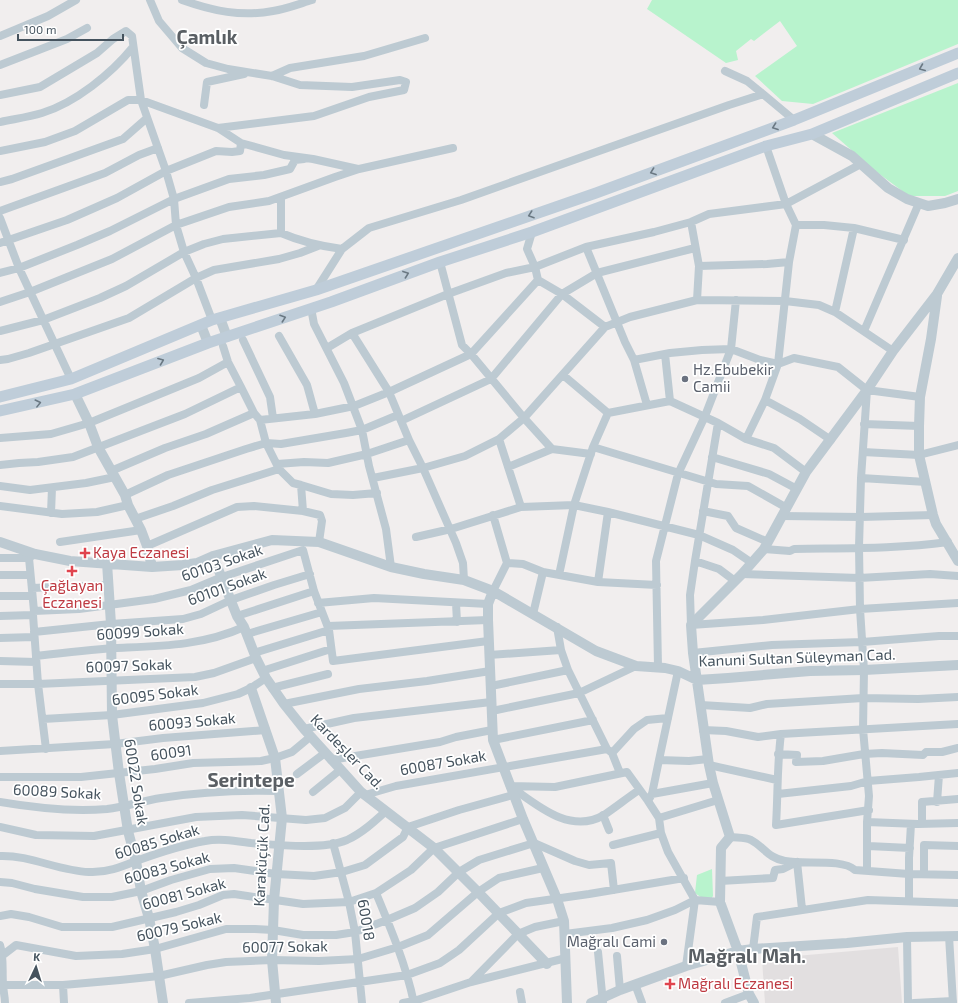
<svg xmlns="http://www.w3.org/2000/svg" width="958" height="1003" font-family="'Exo 2',sans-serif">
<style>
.education{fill:#e2dfe0}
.green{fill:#b8f3cd}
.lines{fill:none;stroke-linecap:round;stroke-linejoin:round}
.minor{stroke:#bdcad2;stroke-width:8}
.tertiary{stroke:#bdcad2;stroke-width:10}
.secondary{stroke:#bfcdd9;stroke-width:11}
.oneway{stroke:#6a7883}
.worship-dot{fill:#6b7280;stroke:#fff;stroke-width:1.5}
.health-dot{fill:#e0444e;stroke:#fff;stroke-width:1.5}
.labels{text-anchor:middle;stroke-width:3.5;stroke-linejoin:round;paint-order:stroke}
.worship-label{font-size:15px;fill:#5b616d;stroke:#fff;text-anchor:start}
.health-label{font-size:15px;fill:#be3a42;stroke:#fff;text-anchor:start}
.street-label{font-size:15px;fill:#45535e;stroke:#fff}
.district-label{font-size:19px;font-weight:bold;fill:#5a5f64;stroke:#fff}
</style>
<rect width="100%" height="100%" fill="#f1eeee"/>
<path class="education" d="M898,947L902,1003H765L762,959Z"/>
<path class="green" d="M652,0H958V44L813,104L782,101L755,76L797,46L780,21L754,41L751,39L736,51L738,60L726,63L647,9Z
M958,83V191L945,196H909L874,170L832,133Z
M712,869L713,896L711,899L702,898L695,893L697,875Z"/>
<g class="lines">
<path class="minor" d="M150,0L159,21L182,48L206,63L228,69L272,76L300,85L352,87L400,80L406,82L404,90L369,97L314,116L218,128
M182,0C213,11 241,17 273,11C286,9 299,4 312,0
M0,36L48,16L76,0
M0,65L67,39L87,28
M725,71L747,81L763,94
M272,76L290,68L364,56L425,38
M0,95L40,87L97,53L113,39L126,31L132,36L141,100L166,171L174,199L176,225L184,252L196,278L212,320
M204,105L207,82L244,74
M0,122C14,119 29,117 42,113C75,103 111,74 133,47
M0,151L45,142L75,131L128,100H141L218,128L241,143L284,155L313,159L358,169
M0,182L12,179L123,139L147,118
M281,197V233C302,242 319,246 342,249
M0,211L105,173L139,155L158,148
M0,218L19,268L71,379
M691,222L699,266L697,300
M796,225H824L854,228L904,240
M0,243L67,220L117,198L166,171L216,151L232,152L240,151L241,143
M586,247L625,342L634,360L647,405
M440,262L462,345L471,354L524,418L552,449
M699,266L767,264L789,262
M0,273L19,268L77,245L110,231L174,199L229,179L264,175L290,169L295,160L304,159
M538,280L562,294L605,327
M316,290L342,249L369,228L461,200L729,105L763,94L794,120
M0,302L30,292L112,259L176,225L229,207L269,201L335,177L359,169L453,148
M311,308L314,324L344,383L362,430L369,466L386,529L391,567
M835,312L854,228
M0,331L43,320L100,298L126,286L184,252L204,244L223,239L281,233
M864,331L919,203
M352,333L389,392L409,440L423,468L456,543L463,563L464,580
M279,336L307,385L315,414
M243,340L270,397L273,418
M223,346L228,362L241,387L254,413L260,420L266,443L279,469L293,483L301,485L303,511L320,515L322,521L319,542
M327,348L352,333L448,294L506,273L535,267L586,247L654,232L691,222L709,214L786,204L861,164
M665,354L670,401
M0,360L8,359L29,353L129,318L196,278L214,270L279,259L300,253L318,246
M634,360L670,353L702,350L731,349L760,360L778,364L794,358L838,367L867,390L920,397
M563,375L608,413
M867,390L861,478L859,547L860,609L864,670L863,729L869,796L867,822V871
M765,400L800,419L831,440
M608,413L670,401L718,423L746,439L774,448L806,472
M260,420L315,414L354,406L389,392L471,354L538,280L535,267L527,249L532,232
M401,421L491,379L562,294L597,273L695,248
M718,423L695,561L690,595L691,625L763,620L860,609L958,603
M864,424L919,426
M0,438L51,434L89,423L199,378L228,362
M499,439L521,507
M746,439L765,400L778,364L789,262L796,225L786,204L766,146
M593,447L716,484L748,486L787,508
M863,452L919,455L958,445
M712,457L769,474L797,489
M277,464L304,462L328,463L367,454L409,440
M0,465L19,463L38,462L73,457L185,414L241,387
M508,467L552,449L591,454
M111,471L165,448L206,434L254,413
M373,478L423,468L465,456L499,439L524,418L605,327L630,317L697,300L785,301L819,305L835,312L893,351
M861,478L926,482
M301,485L331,494L353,495L377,493
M0,486L30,490L86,483L115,477
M125,495L168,475L246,449L266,443L281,444L346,433L362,430L398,415
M0,506L62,514L97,512L128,505
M703,511L728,516L736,528L768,542
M51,513L52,488
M782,516L861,517L933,515
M135,519L173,506L212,490L279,469
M416,537L451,529L521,507L574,505L608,512L699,535L733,550L752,563
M60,542L141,530
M147,546L237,507L254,506L303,511
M764,549L790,551L794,549C845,548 897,549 948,542
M35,554L29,558L34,611L33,615L38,684L46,749
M0,558H29
M695,561L719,569L735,581
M507,563L523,564L543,572L598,582L657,585
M742,574L859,578L930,574L958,576
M0,575H30
M559,575L574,505L593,447L608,413
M598,582L608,512
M32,588L109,585
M493,591L507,563L493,515
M0,596H32
M318,603L374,598L488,604
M456,603L457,622
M34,611L79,609L154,599L191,590L222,577L303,550L314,591L329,630L333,661L488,641
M533,614L543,572
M0,616L33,615
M237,616L314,591
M328,626L488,620
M557,627L561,650L568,670L607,749L612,753L620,773
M34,632L111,624L183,619L201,614L231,600L274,585L310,574
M247,634L322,612
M0,638L34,637
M254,653L329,630
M693,653L772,645L862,642L939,636H958
M489,655L561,650
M36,656C62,653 88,650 115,648C160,646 202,646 244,627
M0,661L36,662
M658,667L656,561L678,474L705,416L731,349L736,300
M262,671L331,649
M0,684H38L195,677L214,673L256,658
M491,686L568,670
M272,688L328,674
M284,704L359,689L427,681L490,671
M701,705L750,708L767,704L863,698L918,699L958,697
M492,711L579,693L636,666
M43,719L112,715L203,703L238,694L251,688L266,678
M304,729L354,718L491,702
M703,730L726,731L758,737L781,734L958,724
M781,734C777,764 778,794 776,825L869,810
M493,740L593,720
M0,751L115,744L163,738L266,730
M612,753L634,729L647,720L668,718
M778,754L797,755L796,762L823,761L864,754L882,753L923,755L926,752H942L958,748
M331,760L440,742L456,737L492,730
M659,760L689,761L708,759
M709,765L777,780
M297,774L325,753
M0,777H81L155,769L193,763L261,761L275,758L292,752L310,737
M510,786L555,787L627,772L648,801L659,818L661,833L668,852L695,900L686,966
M510,786C537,805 570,835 604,815C616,807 627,798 639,790
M313,792L340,770
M652,794L713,783
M778,794L851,786L868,781L919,777L958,773
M365,795L396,786L607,749
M648,801L652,794L659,760L678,671
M0,802C35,808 71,812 107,809C125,807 142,801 161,798C200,792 239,790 279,791
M937,802L939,775
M603,815L609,830
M659,818L718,800
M867,822L918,824L958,823
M922,824V802L958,799
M0,827L36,835L94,836L196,817L242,815L306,820L325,818L345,808L361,792
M730,837C736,838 746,837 751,840C764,847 768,858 785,861C803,865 842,858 855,870L909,874L958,875
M333,843L349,902L355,932L362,1003
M613,845L661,833
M868,846L910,848
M0,856C30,855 59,871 89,872C106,873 121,867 136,861C158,853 182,845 205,841C220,838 236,841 251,843C277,845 323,850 347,840C362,833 374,822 386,811
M924,874V845L958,846
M720,881L773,878L775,870L783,869L797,862L802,909
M0,882L12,883L35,889L83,897H112L141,891L171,880L210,869L234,868L276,874L314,876L342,872L365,865L403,837L408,827L459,810L513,795
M376,893C391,929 406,965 414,1003
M909,901V858L911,824
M0,916L11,914L29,917L62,927H112L176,912L199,905L223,895L234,894L303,904L349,902L376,893L411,870L434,848L523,819
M565,934L612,928L647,920L675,910L695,900L720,902
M949,936L953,1003
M907,937L908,1003
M0,945C4,958 2,970 3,984C3,990 5,996 5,1003
M753,949L757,917L868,900L958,903
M598,952L603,1003
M0,956L3,955L16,945L76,956L122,954L155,949L226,929H255L273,930L303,935H336L355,932L387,920L415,908L438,892L459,872L479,860L534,843L575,861L589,865L611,863L614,890
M617,956L620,990
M471,982L518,934L535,927L564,921
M635,984L642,1003
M0,985H63L120,980L159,976L207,965L226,962L272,960L319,961L358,959L398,947L428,935L478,892L499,878L543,868
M63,985L64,1003
M520,992L522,1003
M189,1003L250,998L407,975L440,963L459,950L499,913L526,903L589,894L684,878
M403,1003L414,1001L471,982L566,958
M725,1003L749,994
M914,1003L953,1001"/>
<path class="tertiary" d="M812,134L852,156L888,188L907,199L928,206L945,203L958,199
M937,296L931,339L920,397L919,426V455L933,515L936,524L958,561
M220,318L227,337
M201,325L208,343
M75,394L89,423L98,447L125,495L128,505L141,530L147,546L152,567
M0,542L35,554L70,561L152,567L183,565L197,563L213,556L272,540L319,542L391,567L424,574L464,580L493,591L596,651L636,666L665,668L678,671L697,680L728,678L810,671L864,670L958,665
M213,556L237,616L244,627L256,658L266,678L284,704L304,729L361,792L434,848L478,892L547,964
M107,563L111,624L112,715L119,773L128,831L136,861L141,891L149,918L155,949L163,1003
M493,591L488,604V620L493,740L523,819L557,899L564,921L567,1003
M251,688L275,758L282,818L274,900L272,960L276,1003
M591,1003L620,990L686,966L738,951L753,949L847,943L907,937L958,936
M754,1003L749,994L738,951L720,902L721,848L730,837L713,783L709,765L693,653L691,625L742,574L764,549L806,472L867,390L893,351L937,294L958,258"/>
<path class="secondary" d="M0,397L71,379L212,320L316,290L596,193L794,120L958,53
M0,411L75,394L208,343L331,302L440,262L532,232L766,146L812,134L958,73"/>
</g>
<defs><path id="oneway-chevron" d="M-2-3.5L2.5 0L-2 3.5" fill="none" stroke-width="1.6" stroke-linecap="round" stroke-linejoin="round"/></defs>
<g class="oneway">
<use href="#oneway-chevron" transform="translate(922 68) rotate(158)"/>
<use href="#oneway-chevron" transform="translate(775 127) rotate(160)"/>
<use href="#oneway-chevron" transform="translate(653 172) rotate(160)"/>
<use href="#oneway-chevron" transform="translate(531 215) rotate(161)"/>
<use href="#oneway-chevron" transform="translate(406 274) rotate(-20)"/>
<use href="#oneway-chevron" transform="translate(283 318) rotate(-19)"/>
<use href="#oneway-chevron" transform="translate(161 361) rotate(-21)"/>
<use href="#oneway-chevron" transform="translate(38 403) rotate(-14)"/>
</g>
<g class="worship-dot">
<circle cx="685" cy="379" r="4"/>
<circle cx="664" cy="942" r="4"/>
</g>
<g class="health-dot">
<path d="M83 547h4v4h4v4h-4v4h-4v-4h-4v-4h4z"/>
<path d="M70 565h4v4h4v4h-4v4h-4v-4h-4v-4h4z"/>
<path d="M668 978h4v4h4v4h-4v4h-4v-4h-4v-4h4z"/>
</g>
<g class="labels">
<g class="worship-label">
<text x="693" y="375">Hz.Ebubekir<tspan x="693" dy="17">Camii</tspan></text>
<text x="656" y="947" text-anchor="end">Mağralı Cami</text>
</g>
<g class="health-label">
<text x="93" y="558">Kaya Eczanesi</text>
<text x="72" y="591" text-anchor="middle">Çağlayan<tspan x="72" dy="17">Eczanesi</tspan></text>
<text x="678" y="989">Mağralı Eczanesi</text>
</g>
<g class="street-label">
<text transform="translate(222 563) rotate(-19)" y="5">60103 Sokak</text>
<text transform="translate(227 587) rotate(-20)" y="5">60101 Sokak</text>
<text transform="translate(140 632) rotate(-4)" y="5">60099 Sokak</text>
<text transform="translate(797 658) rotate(-2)" y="5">Kanuni Sultan Süleyman Cad.</text>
<text transform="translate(129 666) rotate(-2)" y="5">60097 Sokak</text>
<text transform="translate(155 695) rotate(-7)" y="5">60095 Sokak</text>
<text transform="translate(192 722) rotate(-5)" y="5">60093 Sokak</text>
<text transform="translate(347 752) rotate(46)" y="5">Kardeşler Cad.</text>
<text transform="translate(171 753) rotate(-8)" y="5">60091</text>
<text transform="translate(443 763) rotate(-10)" y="5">60087 Sokak</text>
<text transform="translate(136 782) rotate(81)" y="5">60022 Sokak</text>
<text transform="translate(57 792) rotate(3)" y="5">60089 Sokak</text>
<text transform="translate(157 842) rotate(-17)" y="5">60085 Sokak</text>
<text transform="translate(262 855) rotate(-87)" y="5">Karaküçük Cad.</text>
<text transform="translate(167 868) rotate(-15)" y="5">60083 Sokak</text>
<text transform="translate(184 894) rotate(-15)" y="5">60081 Sokak</text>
<text transform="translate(366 920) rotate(80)" y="5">60018</text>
<text transform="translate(179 927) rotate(-13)" y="5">60079 Sokak</text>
<text transform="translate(285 947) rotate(-1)" y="5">60077 Sokak</text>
</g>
<g class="district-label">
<text x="207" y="44">Çamlık</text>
<text x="251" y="787">Serintepe</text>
<text x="747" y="963">Mağralı Mah.</text>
</g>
</g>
<g transform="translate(36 967) rotate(4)" stroke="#ffffff" stroke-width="3" paint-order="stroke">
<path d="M0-3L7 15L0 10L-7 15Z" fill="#45535e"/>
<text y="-6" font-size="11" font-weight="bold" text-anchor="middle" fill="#45535e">K</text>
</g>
<path d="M18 34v6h105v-6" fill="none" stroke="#45535e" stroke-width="2"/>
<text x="24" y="34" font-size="12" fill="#45535e" stroke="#ffffff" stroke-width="3" paint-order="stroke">100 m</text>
</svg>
